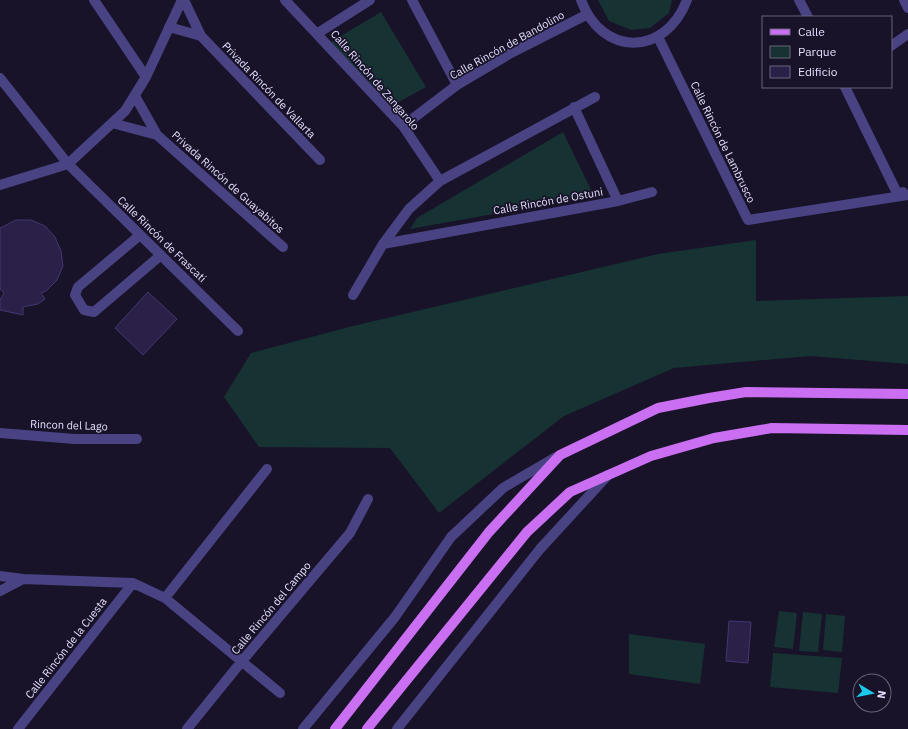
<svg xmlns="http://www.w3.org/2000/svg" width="908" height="729" font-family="'IBM Plex Sans',sans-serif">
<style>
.green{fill:#173232}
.building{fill:#2b2148;stroke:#453572}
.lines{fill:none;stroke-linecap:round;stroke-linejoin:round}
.minor{stroke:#494383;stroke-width:10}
.major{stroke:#ca6ff2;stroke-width:10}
.labels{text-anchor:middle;stroke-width:3.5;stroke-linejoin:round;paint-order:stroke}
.street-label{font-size:11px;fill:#e3defc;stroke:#181329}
</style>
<rect width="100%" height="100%" fill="#181329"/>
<path class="green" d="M598,0H672L669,13L650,28L631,30L609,21Z
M381,12L426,87L390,107L329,43Z
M563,132L594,196L410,229L417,218Z
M756,240V301L908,296V364L810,356L674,368L564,416L439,513L390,448L259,447L224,397L251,353L353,326L658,254Z
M779,611L797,613L793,649L774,647Z
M803,612L822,614L818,652L799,651Z
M826,614L845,616L842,652L823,650Z
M629,634L705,644L700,684L629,674Z
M773,653L842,658L838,693L770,687Z"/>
<path class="building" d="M16,220H31L45,226L55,237L61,251L63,266L57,280L46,291L41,293L45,299L38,304L23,307V315L0,310V300L4,293L0,289V228Z
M148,292L177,319L143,355L115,328Z
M729,621L751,622L748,663L726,661Z"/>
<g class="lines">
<path class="minor" d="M94,0L146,77
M184,0L201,36L320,160
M285,0L403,126L440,181
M412,0L457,85
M581,0C602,57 665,57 687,0
M799,0L808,17
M904,0L908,8
M169,27L201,36
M318,33L370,0
M658,37L748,220L908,195
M891,46L908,34
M0,78L68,164L238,331
M845,87L898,195L903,192
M135,96L157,135L283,247
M574,107L618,201
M112,123L157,135
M403,126L457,85L511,53L586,15
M0,185L68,164L125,111L146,77L182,0
M140,235L78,287L75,295L84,310L94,312L161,255
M383,244L618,201L652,192
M353,295L383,244L409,209L440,181L595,97
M0,433L75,439H137
M0,576L23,579L133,583L165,598L280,693
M0,591L23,579
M165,598L267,469
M18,729L133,583
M187,729L242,661L350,533L368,499
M303,729L395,617L451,537L503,488L556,457
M397,729L540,549L608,475"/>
<path class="major" d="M335,729L489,532L560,455L658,408L709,398L746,392L908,394
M367,729L527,532L570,492L651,456L714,438L772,428L908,430"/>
</g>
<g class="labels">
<g class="street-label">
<text transform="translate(507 45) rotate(-29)" y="4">Calle Rincón de Bandolino</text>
<text transform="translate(375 80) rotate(49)" y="4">Calle Rincón de Zangarolo</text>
<text transform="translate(269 90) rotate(46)" y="4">Privada Rincón de Vallarta</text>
<text transform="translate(723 142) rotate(64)" y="4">Calle Rincón de Lambrusco</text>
<text transform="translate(228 182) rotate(42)" y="4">Privada Rincón de Guayabitos</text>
<text transform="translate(548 201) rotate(-10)" y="4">Calle Rincón de Ostuni</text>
<text transform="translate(162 239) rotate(44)" y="4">Calle Rincón de Frascati</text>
<text transform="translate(69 425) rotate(2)" y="4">Rincon del Lago</text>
<text transform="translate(271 608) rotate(-50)" y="4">Calle Rincón del Campo</text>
<text transform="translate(66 648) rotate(-52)" y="4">Calle Rincón de la Cuesta</text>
</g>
</g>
<rect x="762" y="16" width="130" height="72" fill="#181329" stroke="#69647d"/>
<rect x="770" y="29" width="20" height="6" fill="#ca6ff2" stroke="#69647d"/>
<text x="798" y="36" font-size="12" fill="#e3defc">Calle</text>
<rect x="770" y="46" width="20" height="12" fill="#173232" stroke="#69647d"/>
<text x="798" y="56" font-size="12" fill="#e3defc">Parque</text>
<rect x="770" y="66" width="20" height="12" fill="#2b2148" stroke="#69647d"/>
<text x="798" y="76" font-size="12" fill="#e3defc">Edificio</text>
<g transform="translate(872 693) rotate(100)"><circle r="19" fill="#181329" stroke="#69647d"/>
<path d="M0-3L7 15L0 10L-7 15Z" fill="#1cc8ea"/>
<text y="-6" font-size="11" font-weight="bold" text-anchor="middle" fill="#e3defc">N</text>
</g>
</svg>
